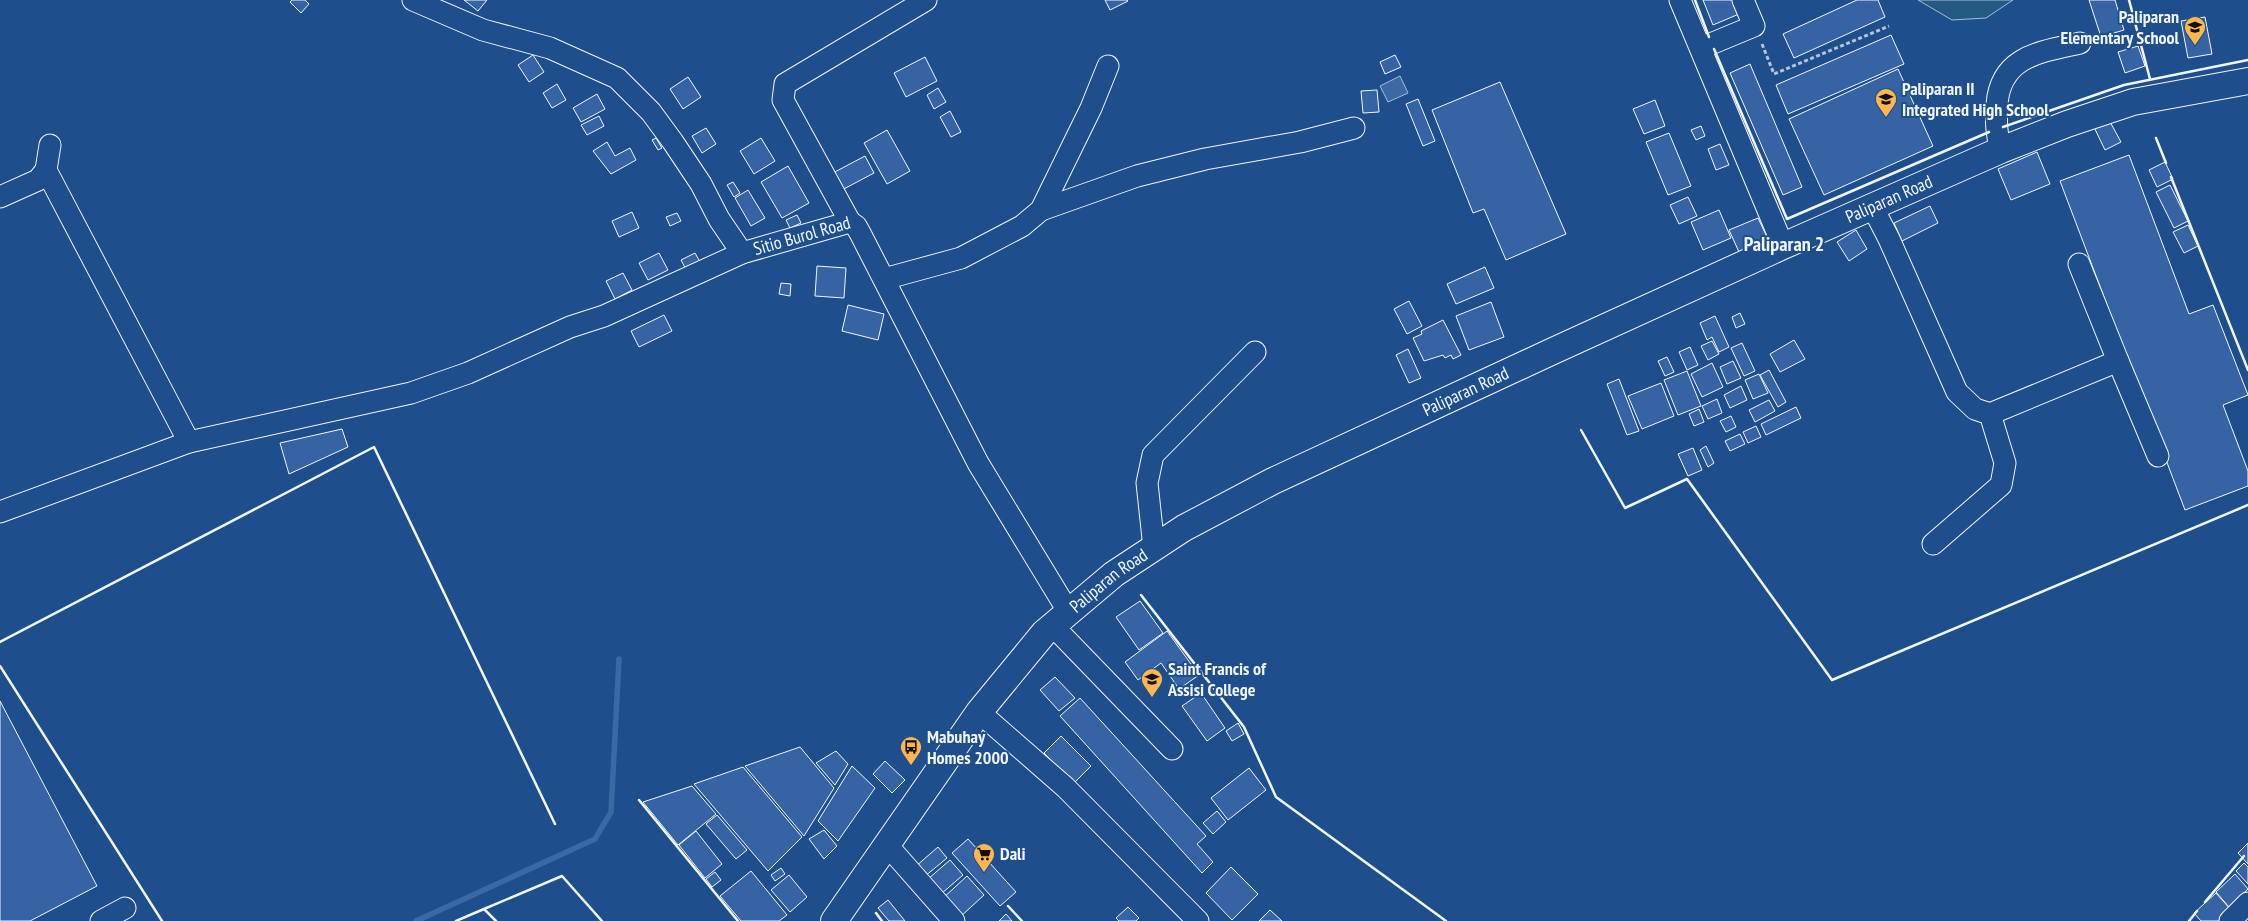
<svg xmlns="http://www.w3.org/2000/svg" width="2248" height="921" font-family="'PT Sans Narrow',sans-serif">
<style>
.green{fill:#245a82;stroke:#a8bbd7}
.water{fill:#3b69a3;stroke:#a8bbd7}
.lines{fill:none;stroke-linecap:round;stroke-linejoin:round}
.stream{stroke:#3b69a3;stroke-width:5.5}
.building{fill:#3563a3;stroke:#f2f6ff}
.minor-casing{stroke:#f2f6ff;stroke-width:23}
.major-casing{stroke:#f2f6ff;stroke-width:28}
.path{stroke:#b3c4dc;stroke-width:3;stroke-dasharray:4 2.5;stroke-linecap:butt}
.minor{stroke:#1f4e8c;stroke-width:21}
.major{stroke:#1f4e8c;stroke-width:26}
.wall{stroke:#f2f6ff;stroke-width:2.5}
.labels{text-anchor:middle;stroke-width:4;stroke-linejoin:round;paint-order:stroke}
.poi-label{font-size:18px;font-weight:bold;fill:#f2f6ff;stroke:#1f4e8c;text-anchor:start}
.street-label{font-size:18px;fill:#f2f6ff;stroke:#1f4e8c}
.quarter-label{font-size:20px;font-weight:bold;fill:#f2f6ff;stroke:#1f4e8c}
</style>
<rect width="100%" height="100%" fill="#1f4e8c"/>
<path class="green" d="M1918,0H2013L1986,18L1952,20Z"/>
<path class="water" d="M1400,76L1408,93L1388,102L1380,86Z"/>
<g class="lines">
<path class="stream" d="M416,921L595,839L611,812L619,659"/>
</g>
<path class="building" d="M292,0H305L309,4L301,13L290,2Z
M464,0H487L478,11Z
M1105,0H1127L1128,1L1110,10Z
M1703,0H1734L1739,14L1713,25Z
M1857,0H1878L1885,17L1794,58L1783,34Z
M2089,0H2115L2124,30L2101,37Z
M2205,17L2212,54L2188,58L2181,21Z
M1891,35L1904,64L1788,114L1776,85Z
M2138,46L2145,66L2125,73L2118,52Z
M533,55L544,72L529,82L518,65Z
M1395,55L1401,67L1385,74L1380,62Z
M925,57L937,81L906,97L894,73Z
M1750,64L1802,187L1783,195L1730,73Z
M1898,69L1933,146L1824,195L1789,119Z
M688,77L701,97L683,109L670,89Z
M1500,82L1566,234L1506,260L1484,209L1473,213L1432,110Z
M557,84L566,100L552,108L543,93Z
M938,88L946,102L934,109L927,95Z
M1377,90L1379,112L1363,113L1361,91Z
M597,94L605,109L581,122L573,108Z
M1418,99L1435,141L1423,146L1406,104Z
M1655,100L1665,126L1644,134L1633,109Z
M950,111L961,132L951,137L940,117Z
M599,116L604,126L587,135L581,125Z
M2108,118L2121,142L2105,150L2093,125Z
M1701,126L1705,136L1696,140L1691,130Z
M706,128L716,144L702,153L692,136Z
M887,130L910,171L887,184L864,143Z
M1669,133L1691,186L1668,195L1646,142Z
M656,138L662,148L658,150L652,140Z
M761,138L775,161L754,174L740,151Z
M607,142L615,156L630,148L636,160L611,174L593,151Z
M1720,144L1729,165L1716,170L1708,149Z
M2037,152L2050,184L2011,200L1998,169Z
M2129,155L2189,314L2213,305L2248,395L2223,405L2248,471V486L2185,510L2060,181Z
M865,156L874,173L840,191L831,174Z
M2165,162L2173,179L2157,187L2149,170Z
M788,166L809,203L782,218L761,182Z
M733,182L740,193L734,197L727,185Z
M2170,185L2188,221L2174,228L2156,192Z
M748,190L765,218L751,226L735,198Z
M1688,197L1697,216L1679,224L1670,205Z
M1930,206L1938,223L1902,241L1894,223Z
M1719,210L1731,238L1703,250L1691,222Z
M632,212L639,228L619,237L612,221Z
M677,213L681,221L670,226L666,217Z
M797,215L801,223L790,228L786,220Z
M1758,218L1768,239L1739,252L1729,230Z
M2188,225L2198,246L2184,253L2173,232Z
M1856,230L1867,249L1849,261L1837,242Z
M659,253L668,270L648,280L639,263Z
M695,253L704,269L690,277L681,260Z
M817,266L846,268L844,298L815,296Z
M1485,267L1494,288L1456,304L1447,284Z
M623,273L632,290L615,299L606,281Z
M781,283L791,284L790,296L779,294Z
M1409,301L1422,326L1407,334L1394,309Z
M1491,302L1504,337L1469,350L1456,316Z
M848,305L884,314L878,340L842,331Z
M1740,313L1745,324L1736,328L1732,317Z
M664,315L672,331L639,347L631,331Z
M1715,316L1729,347L1719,352L1712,337L1707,340L1700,323Z
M1443,320L1461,355L1453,359L1451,355L1445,358L1443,355L1424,361L1413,338L1422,334L1421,331Z
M1794,340L1805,359L1780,372L1770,354Z
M1712,341L1719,354L1708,360L1701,346Z
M1742,343L1755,371L1744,376L1731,348Z
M1690,347L1698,365L1687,370L1679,352Z
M1408,349L1421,378L1409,383L1396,355Z
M1667,357L1674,372L1665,376L1658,361Z
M1733,361L1741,378L1727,384L1720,367Z
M1712,363L1723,387L1702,397L1691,374Z
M1769,370L1786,402L1778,407L1760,375Z
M1687,371L1701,406L1678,415L1664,380Z
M1759,374L1768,393L1753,399L1745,380Z
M1619,379L1639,431L1627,435L1607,384Z
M1661,383L1674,416L1642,429L1628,396Z
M1741,386L1747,400L1730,408L1724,395Z
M1717,399L1722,413L1708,419L1702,406Z
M1769,400L1775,411L1755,422L1749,410Z
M1796,407L1801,418L1766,435L1761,424Z
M1699,409L1704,422L1694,426L1689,414Z
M1731,416L1736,427L1726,432L1720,421Z
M1756,426L1761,437L1748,443L1743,432Z
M342,429L348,447L289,474L280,443Z
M1740,434L1745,444L1730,451L1725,441Z
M1706,446L1714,463L1708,467L1700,450Z
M1693,448L1702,470L1688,476L1678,454Z
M1140,601L1163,633L1139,650L1116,617Z
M1167,631L1199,675L1179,689L1161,663L1138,680L1125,662Z
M1055,677L1075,698L1059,711L1040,690Z
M1201,693L1225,728L1207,741L1182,706Z
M1080,698L1206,836L1197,844L1213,862L1202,873L1060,716Z
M0,701L97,886L30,921H0Z
M1238,723L1244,734L1232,741L1226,731Z
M1061,736L1091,766L1074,783L1044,753Z
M800,747L834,788L804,836L745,766Z
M836,751L848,764L835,785L816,763Z
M885,761L905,780L892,793L873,774Z
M852,766L875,788L838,841L818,821Z
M743,767L802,837L768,871L694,784Z
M1249,768L1266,790L1228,820L1211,798Z
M692,786L716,814L678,845L643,802Z
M1217,811L1226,822L1213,834L1203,823Z
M717,815L747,850L736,859L706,824Z
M824,830L837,846L824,859L809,839Z
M696,831L722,864L705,878L679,845Z
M968,839L1016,892L1000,906L952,853Z
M2248,843V864L2238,853Z
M938,847L947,858L924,877L915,867Z
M950,860L963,875L941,894L928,879Z
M2244,863L2248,867V884L2236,871Z
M1231,867L1258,894L1232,920L1206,893Z
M781,868L785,874L775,881L771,875Z
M751,871L787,915L779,921H741L720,896Z
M715,872L721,880L712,887L706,879Z
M2235,874L2248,889L2229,907L2216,892Z
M789,875L807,897L790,912L771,890Z
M967,876L984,895L959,918L942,899Z
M2216,893L2231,910L2219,921H2201L2194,913Z
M888,900L905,921H889L878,908Z
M1128,907L1139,918L1136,921H1119L1116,918Z
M1270,910L1282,921H1259Z
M1006,914L1012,921H999Z"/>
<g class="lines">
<g class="minor-casing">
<g id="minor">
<path d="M413,0L483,30L550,48L617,78L651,112L673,142L701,184L719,219L742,253"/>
<path d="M1680,0L1783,246"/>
<path d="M1701,48L1754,26L1743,0"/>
<path d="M2001,150C1996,134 1996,121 1997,104C2001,56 2040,52 2080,43"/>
<path d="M46,170L189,442"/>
<path d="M0,197L38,180L46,170L50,145"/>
<path d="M1872,206L1889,239L1957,392L1975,409L1990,414L2005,463L2001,485L1933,544"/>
<path d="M1041,210L1137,176L1205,159L1300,142L1354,128"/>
<path d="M850,222L783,100L785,84L926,0"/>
<path d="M884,279L961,258L1022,226L1041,210L1091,108L1108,66"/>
<path d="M2118,361L2158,456"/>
<path d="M1990,414L2118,361L2079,264"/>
<path id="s1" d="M0,512L189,442L411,393L468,373L570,327L604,316L742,253L850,222L856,226L860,233L978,463L1068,611"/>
<path d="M1154,548L1147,483L1153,455L1255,352"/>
<path d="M1052,625L1172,749"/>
<path d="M979,712L1065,787L1198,921"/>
<path d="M888,846L954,921"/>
<path d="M101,921L125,908"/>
<path d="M2230,921L2248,903"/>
</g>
</g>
<g class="major-casing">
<g id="major">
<path id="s2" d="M834,921L979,712L1044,633L1114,574L1184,528L1273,481L1553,351L1783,246L2001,150L2067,124L2133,102L2248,81"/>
</g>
</g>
<path class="path" d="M1762,44L1774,74L1889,26"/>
<use href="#minor" class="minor"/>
<use href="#major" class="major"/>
<path class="wall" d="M1695,0L1709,37
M2129,0L2150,79
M1714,49L1787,219L1989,132
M2003,127L2124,85L2248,60
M2156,138L2166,163
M2171,177L2248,370
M1581,430L1625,508L1687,479L1832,680L2248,505
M1141,595L1244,727L1276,797L1446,921
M0,642L374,447L555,824
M0,666L162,921
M639,800L738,921
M2205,902L2244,856
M1008,906L1022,921
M876,913L882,921
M456,921L484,909
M496,921L484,909L562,876L602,921
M2189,921L2197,911"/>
</g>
<defs>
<g id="school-pin" transform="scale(1.125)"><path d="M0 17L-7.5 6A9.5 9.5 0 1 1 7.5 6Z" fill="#ffb74d" stroke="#1f4e8c"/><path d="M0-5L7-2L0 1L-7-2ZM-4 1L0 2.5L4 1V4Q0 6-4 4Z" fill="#111"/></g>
<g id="university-pin" transform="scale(1.125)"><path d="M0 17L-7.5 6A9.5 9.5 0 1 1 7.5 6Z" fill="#ffb74d" stroke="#1f4e8c"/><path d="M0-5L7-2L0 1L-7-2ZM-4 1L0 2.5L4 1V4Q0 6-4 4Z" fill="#111"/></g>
<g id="bus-pin" transform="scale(1.125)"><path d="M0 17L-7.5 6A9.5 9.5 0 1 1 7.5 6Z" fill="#ffb74d" stroke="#1f4e8c"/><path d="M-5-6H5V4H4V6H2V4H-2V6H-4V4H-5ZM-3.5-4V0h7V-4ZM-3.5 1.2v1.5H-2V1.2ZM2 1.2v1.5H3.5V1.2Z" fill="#111"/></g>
<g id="supermarket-pin" transform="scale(1.125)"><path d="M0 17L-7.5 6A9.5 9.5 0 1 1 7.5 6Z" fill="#ffb74d" stroke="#1f4e8c"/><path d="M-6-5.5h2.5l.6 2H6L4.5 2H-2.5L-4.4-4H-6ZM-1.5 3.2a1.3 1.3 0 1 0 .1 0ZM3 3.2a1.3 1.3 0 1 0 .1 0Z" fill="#111"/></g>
</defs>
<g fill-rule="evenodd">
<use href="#school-pin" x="2195" y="27"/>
<use href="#school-pin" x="1886" y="99"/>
<use href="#university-pin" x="1152" y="679"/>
<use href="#bus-pin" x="911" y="747"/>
<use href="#supermarket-pin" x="984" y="854"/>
</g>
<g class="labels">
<g class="poi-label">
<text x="2179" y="23" text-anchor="end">Paliparan<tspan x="2179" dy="21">Elementary School</tspan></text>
<text x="1902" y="95">Paliparan II<tspan x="1902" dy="21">Integrated High School</tspan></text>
<text x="1168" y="675">Saint Francis of<tspan x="1168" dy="21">Assisi College</tspan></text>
<text x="927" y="743">Mabuhay<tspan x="927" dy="21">Homes 2000</tspan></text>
<text x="1000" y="860">Dali</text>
</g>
<g class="street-label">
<text dy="6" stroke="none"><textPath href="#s2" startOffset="1310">Paliparan Road</textPath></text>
<text dy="6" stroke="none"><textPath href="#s1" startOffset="851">Sitio Burol Road</textPath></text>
<text dy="6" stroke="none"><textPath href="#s2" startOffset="845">Paliparan Road</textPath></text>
<text dy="6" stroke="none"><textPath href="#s2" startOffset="440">Paliparan Road</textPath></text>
</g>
<g class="quarter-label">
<text x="1784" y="251">Paliparan 2</text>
</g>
</g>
</svg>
